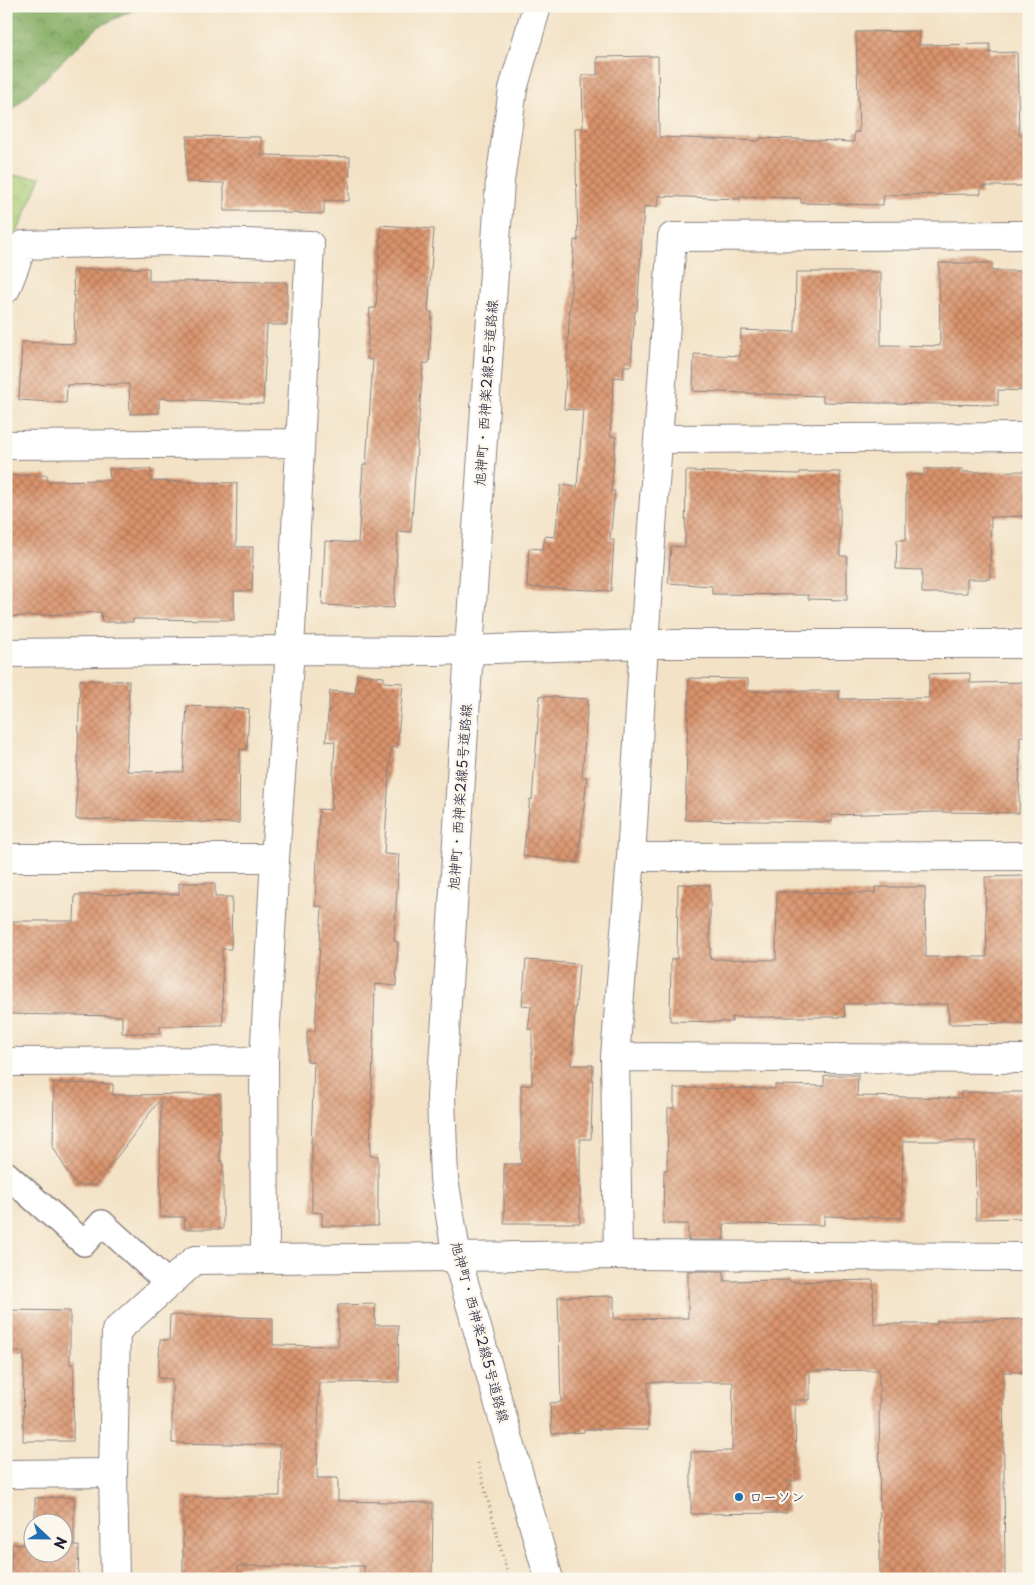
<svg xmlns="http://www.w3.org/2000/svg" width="1035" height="1585" font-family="'Playpen Sans','Klee One',sans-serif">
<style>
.forest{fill:url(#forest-crowns);stroke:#546850}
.park{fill:url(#park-crowns);stroke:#657657}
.building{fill:url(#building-cross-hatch)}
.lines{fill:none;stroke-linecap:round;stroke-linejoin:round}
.pedestrian-casing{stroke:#8a8280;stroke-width:28}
.minor-casing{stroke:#8a8280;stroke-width:30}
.tertiary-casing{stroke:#8a8280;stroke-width:30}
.path{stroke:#8a8280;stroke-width:3;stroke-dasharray:1 4;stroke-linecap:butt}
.pedestrian{stroke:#fff;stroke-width:25}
.minor{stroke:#fff;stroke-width:28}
.tertiary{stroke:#fff;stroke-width:28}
.poi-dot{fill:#1f6fb2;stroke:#fbf7ec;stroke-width:2}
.labels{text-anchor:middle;stroke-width:4.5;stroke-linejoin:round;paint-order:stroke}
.street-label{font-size:14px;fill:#22223b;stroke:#fbf7ec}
.poi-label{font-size:14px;fill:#22223b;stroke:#fbf7ec;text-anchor:start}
</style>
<defs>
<pattern id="forest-crowns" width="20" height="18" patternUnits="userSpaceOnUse" patternTransform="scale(1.25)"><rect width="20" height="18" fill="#86ae65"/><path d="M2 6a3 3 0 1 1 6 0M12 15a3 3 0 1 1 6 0" fill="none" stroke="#6d8d54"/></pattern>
<pattern id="park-crowns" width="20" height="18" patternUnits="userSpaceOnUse" patternTransform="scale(1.25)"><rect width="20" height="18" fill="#a8ca73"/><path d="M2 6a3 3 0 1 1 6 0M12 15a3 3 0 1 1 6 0" fill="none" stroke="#90ad64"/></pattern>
<pattern id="building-cross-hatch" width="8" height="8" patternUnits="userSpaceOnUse" patternTransform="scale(1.25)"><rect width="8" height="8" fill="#da936c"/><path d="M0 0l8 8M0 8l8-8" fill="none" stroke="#b0785a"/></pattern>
</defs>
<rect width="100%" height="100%" fill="#fbf7ec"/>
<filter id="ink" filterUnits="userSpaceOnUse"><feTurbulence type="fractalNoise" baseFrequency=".02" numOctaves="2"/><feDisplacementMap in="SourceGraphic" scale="10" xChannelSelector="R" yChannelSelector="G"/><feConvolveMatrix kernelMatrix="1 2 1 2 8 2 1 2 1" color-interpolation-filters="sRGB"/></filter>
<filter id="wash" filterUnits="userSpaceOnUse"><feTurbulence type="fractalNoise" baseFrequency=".0096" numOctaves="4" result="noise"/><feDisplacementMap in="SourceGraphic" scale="20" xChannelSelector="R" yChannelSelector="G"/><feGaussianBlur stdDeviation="1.12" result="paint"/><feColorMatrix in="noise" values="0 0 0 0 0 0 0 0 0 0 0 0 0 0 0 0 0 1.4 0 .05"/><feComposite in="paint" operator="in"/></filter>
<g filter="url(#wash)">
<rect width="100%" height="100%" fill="#f3e2c6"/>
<path class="forest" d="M6,6H142L98,27L6,116Z"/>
<path class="park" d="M6,175L41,177L6,259Z"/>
<g id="blocks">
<path class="building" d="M919,31V45L990,44V53L1017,52L1019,135H1029V186H981V194L884,195L883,205L801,203V198L740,197V199L658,196L659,206L644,207L637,311H635L631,366H624L623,378L614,377L610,436L616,437L611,491H615L610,540H614L611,591L527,587L529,548L543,549L545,536L555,537L561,485L577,487L583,410L564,409L574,240L578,241L575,128H583L582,75H597V57L658,56L659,137L760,141V138L795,139L854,142V132H859L856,32Z
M187,136L261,137V155L350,157L349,201L324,200V214L283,213V211H224V183L186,182Z
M381,225L434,229L428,312H432L429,363H423L411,532L398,531L394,608L322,605L325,541L358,543L363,465H366L373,360L367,359L370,308H376Z
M939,263H992V271H1029V391L998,390V405L823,402V396L693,391L694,354L740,356L741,330L795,332L796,272H881V345L940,346Z
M149,268V281L287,282V325H267L263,404L159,398V413L130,414L129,384L67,385L66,403L19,400L22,342L75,344L73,270Z
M109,469H151V481L237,483L236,547H253L252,591H234V620L133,619V622H102L101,612L6,617V476L47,475V481L110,480Z
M924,469H963V472L1029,471V516L991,517L990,579H967V593H922V570L896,569L897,540H906V475H924Z
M686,471L800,474V472H840V556H847V600L808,599V595L712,594V586L668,583L671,546L685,547Z
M970,673V683L1029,682V736H1020L1019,813L936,812L832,815V822L685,820L689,678L748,679V691H839V699L929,698V674Z
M357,674L384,677V682L403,683L397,748L391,747L384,854L399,855L394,941L398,942L396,986L375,984L370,1156H378V1226H322V1213L312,1212V1144H311L314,1062L307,1061V1031H315L322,906H315L319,809L331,810L335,742L326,741L330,691L355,693Z
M80,680L129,681L127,771L183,772L187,706L249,709L247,750L240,749L239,823L76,819Z
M540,696L588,699L582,777H587L578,863L523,856L530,799L532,800Z
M1025,876L1029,1023L949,1024L948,1004H844L845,1017H732V1022L670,1021L671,959H677L678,884L710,885V959L776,960L777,892L875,893V887H925L926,957H987L985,877Z
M179,883H215V897H232L231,949H222L223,1025L160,1026V1033H122V1016L6,1014V921H74L75,895L179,894Z
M526,960L579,964L571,1065H593L591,1139H580V1223H504V1164H521V1085H532V1029H528L531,1006L522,1005Z
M828,1075H858L857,1096L961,1098V1092H1029V1197L1024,1198L1025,1218L976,1219L975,1141H903L902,1218L824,1216V1225L724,1224V1240H688V1224H663L664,1170H667L668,1108H674V1088L775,1089V1085L824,1086V1076Z
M54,1083L113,1084V1095L221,1094L220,1161H223V1229H185L184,1217H160L161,1098L96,1185H75L53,1147Z
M688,1271H724V1281L790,1280V1282L873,1280L874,1324H937V1321L1029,1319V1372H1003L1005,1579H880L879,1370L810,1371V1400H795L796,1481H787V1513L691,1514V1452L732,1451L733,1382H648V1430L584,1429V1432L552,1434L550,1403L561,1402L558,1297L614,1296V1319L688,1318Z
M375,1304V1325H398L399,1382L319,1383L317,1478H338V1501L433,1503L432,1579H364V1566H238V1579H183V1497L280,1496V1445L172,1443V1379L158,1378L160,1340H169L170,1315L273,1318V1345L338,1346V1305Z
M6,1310L70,1311V1364H74L73,1441H23L24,1352H6Z
M74,1497V1546H79L78,1579H10L12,1544L32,1545V1552H62V1522H35V1498Z"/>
</g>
</g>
<g filter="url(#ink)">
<use href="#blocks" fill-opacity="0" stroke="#8a8280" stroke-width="1"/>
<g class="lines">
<g class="pedestrian-casing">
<path id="pedestrian" d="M6,1174L84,1243L102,1223L169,1284"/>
</g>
<g class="minor-casing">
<path id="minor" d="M6,289L23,245L172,241L310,245L290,650L275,858L264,1061L265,1258
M659,439L1029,437
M6,445L300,443
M6,653L290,650L437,651L644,644H1029
M631,857L1029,856
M6,858H275
M615,1057L1029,1059
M6,1062L264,1061
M618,1255L615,1057L631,857L644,644L672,237L1029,235
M6,1474L113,1473
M115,1579L113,1473L116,1331L195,1260L618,1255L1029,1257"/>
</g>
<g class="tertiary-casing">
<path id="tertiary" d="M537,6L513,89L500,181L469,650L441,1097L444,1179L457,1258L549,1579"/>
</g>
<path class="path" d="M478,1463L509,1579"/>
<use href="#pedestrian" class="pedestrian"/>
<use href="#minor" class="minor"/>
<use href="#tertiary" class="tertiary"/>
</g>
</g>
<circle class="poi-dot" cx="739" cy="1497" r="5"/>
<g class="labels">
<g class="street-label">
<text transform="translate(486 393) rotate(-86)" y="5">旭神町・西神楽2線5号道路線</text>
<text transform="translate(460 797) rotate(-86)" y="5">旭神町・西神楽2線5号道路線</text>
<text transform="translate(480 1332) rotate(75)" y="5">旭神町・西神楽2線5号道路線</text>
</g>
<g class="poi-label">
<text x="749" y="1502">ローソン</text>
</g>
</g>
<rect width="1035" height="1585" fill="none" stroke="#fbf7ec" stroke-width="25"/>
<g transform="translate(48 1538) rotate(112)"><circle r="24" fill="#fbf7ec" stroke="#a4a2a5"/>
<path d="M0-4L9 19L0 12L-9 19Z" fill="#1f6fb2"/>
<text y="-8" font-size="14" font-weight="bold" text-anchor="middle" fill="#22223b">N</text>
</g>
</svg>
